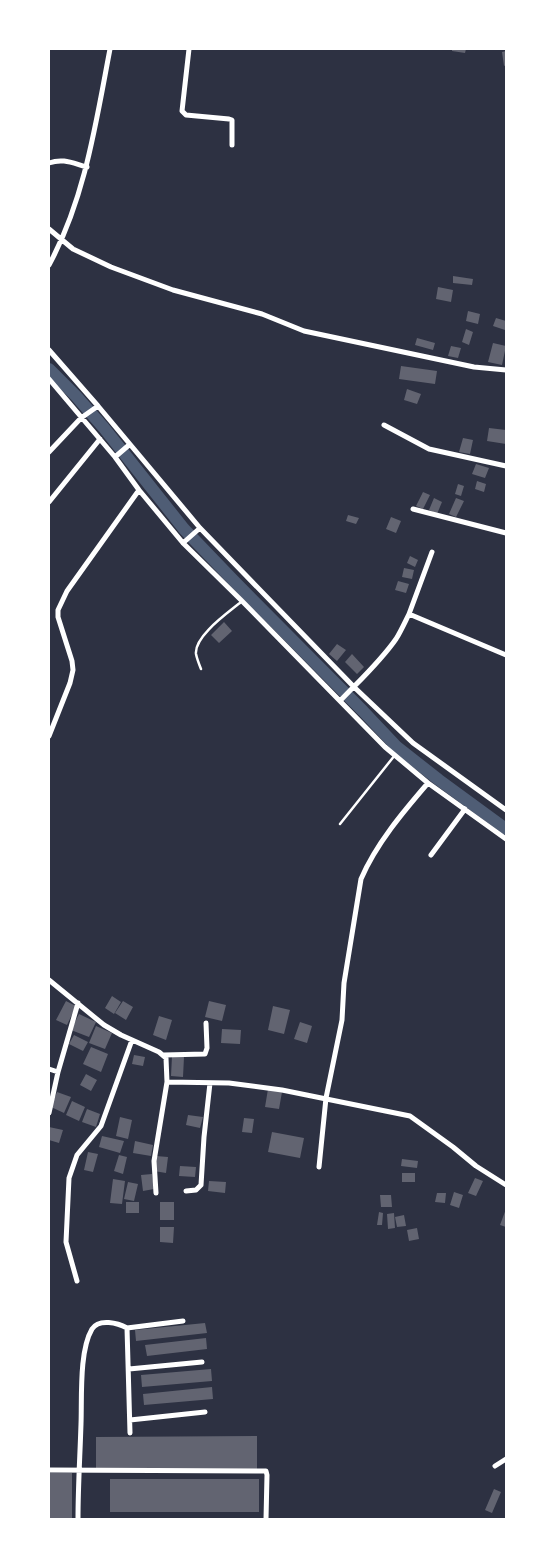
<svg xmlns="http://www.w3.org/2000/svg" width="555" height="1568" font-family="'Source Sans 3',sans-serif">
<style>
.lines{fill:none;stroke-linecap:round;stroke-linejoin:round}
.canal{stroke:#4f5d75;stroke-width:12}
.building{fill:#626471}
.service{stroke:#fff;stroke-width:2.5}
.minor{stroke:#fff;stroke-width:5}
</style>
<rect width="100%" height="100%" fill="#2d3142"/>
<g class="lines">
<path class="canal" d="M49,369L76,396L104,428L184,529L232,579L363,711L397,747L439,780L506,829"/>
</g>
<path class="building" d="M452,49H466L465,53L452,51Z
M506,51V65L504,66L502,52Z
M453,276L473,279L472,285L453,283Z
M438,287L453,290L451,302L436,299Z
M468,311L480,314L478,324L466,321Z
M496,318L506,321L505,330L493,326Z
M466,329L473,332L469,345L462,342Z
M417,338L435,343L433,350L415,345Z
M493,343L506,346L502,365L488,362Z
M451,346L461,348L458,358L448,356Z
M401,366L437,371L435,384L399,379Z
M407,389L421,394L417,404L404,400Z
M489,428L506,430V444L487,441Z
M463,438L473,440L470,454L459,452Z
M476,464L489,468L485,478L472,474Z
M477,481L486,484L484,492L475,489Z
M458,484L464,486L461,496L455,494Z
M423,492L430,495L423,509L416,506Z
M434,498L442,502L437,514L429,510Z
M456,498L464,501L456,517L449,514Z
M348,515L359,518L356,524L346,521Z
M391,517L401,521L396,533L386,529Z
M410,556L418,560L415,567L407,563Z
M404,568L414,570L412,579L402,577Z
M398,581L409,584L406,593L395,590Z
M224,622L232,631L219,643L211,635Z
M337,644L346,650L337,661L329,654Z
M352,654L364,667L357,674L345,662Z
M112,996L121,1002L114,1014L105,1008Z
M66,1001L76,1006L67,1025L56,1020Z
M123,1001L133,1007L126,1020L115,1013Z
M209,1001L226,1005L222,1021L205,1017Z
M273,1006L290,1010L284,1034L268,1030Z
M79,1014L96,1022L89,1037L71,1030Z
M159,1016L172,1020L166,1040L153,1035Z
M300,1022L312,1026L307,1043L294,1039Z
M96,1026L112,1033L105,1049L89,1043Z
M222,1029L241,1030L240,1044L221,1043Z
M74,1035L88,1042L83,1051L69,1044Z
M91,1047L108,1054L101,1072L83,1064Z
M134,1055L145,1057L143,1066L132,1064Z
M172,1056L184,1057L183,1077L171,1076Z
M86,1074L97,1080L91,1091L80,1085Z
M268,1089L282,1092L279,1109L265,1107Z
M57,1092L71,1097L64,1113L51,1107Z
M72,1101L85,1107L79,1121L66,1115Z
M87,1109L100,1114L96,1127L82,1122Z
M188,1115L203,1117L200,1128L186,1125Z
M120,1117L132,1120L128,1139L116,1136Z
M244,1118L254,1119L252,1133L242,1132Z
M49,1127L63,1130L59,1143L49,1140Z
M272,1132L304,1138L300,1158L268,1152Z
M102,1136L124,1141L120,1153L99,1147Z
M135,1141L153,1145L151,1156L133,1153Z
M88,1152L98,1154L93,1172L84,1170Z
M119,1155L127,1157L123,1174L114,1171Z
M156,1156L168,1157L166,1173L154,1171Z
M402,1159L418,1161L417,1168L401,1166Z
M180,1166L196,1167L195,1177L179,1176Z
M402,1173H415V1182H402Z
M152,1174L154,1189L143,1191L141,1175Z
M475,1178L483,1181L476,1196L468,1193Z
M113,1179L125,1181L122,1204L110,1203Z
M209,1181L226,1182L225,1193L208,1191Z
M128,1182L138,1184L134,1201L124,1199Z
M454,1192L463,1195L459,1208L450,1205Z
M437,1193H446L445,1203L435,1202Z
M380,1195H391L392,1207H381Z
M126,1202H139V1213H126Z
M160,1202H174V1220H160Z
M506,1209V1227L500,1225Z
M379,1212L383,1213L382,1225H377Z
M394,1213L395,1228L388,1229L387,1214Z
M404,1215L406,1226L397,1227L395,1217Z
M160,1227H174L173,1243L160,1242Z
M417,1228L419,1239L409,1241L407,1230Z
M205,1323L207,1333L136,1341L135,1330Z
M206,1338L207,1349L147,1356L145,1345Z
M211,1369L212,1381L142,1387L141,1375Z
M212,1387L213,1399L144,1405L143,1394Z
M257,1436V1469L96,1470V1437Z
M49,1473H72V1519H49Z
M110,1479H259V1512H110Z
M494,1489L501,1492L492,1513L485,1510Z"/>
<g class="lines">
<path class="service" d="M201,669C199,664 197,659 196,654C194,636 229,612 241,602
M340,824L395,755"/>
<path class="minor" d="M189,49L182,111L186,115L229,119L232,120V145
M49,163C63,158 72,163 87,167
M49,229L73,249L111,267L173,290L262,314L304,331L474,367L506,370
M49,265C85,199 96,122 110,49
M49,350L98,406L200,528L354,687L413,743L506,810
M49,379L115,457L139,490L183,543L242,601L385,747L428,783L506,839
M384,425L429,449L506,466
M49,452L81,418L98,406
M115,457L129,445
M49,502L100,439
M413,509L506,533
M183,543L200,528
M409,614L432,552
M340,701C359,681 380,662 396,639C401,631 405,622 409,614L506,655
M49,736L70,683L73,670L72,661L58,617V610L67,591L139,490
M431,855L465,809
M49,980L104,1025L121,1035L159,1052L166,1058L167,1082L154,1161L156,1193
M164,1055L205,1054L207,1048L206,1023
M49,1069L58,1072
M167,1082L229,1083L282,1090L410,1116L453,1147L476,1166L506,1185
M49,1113L58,1072L78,1003
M319,1167L326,1098L342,1020L344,983L361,879C376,844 403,812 428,783
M186,1191L196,1190L201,1185L204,1137L210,1083
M77,1281L66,1242L69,1178L77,1155L101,1126L132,1040
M127,1328L183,1321
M129,1369L202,1362
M130,1420L205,1412
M495,1466L506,1459
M49,1470L266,1471L267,1475L266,1519
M78,1519C78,1487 80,1456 81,1424C82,1398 79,1351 92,1329C99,1318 118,1323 127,1328L130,1433"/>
</g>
<rect width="555" height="1568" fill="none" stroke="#ffffff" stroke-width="100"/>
</svg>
